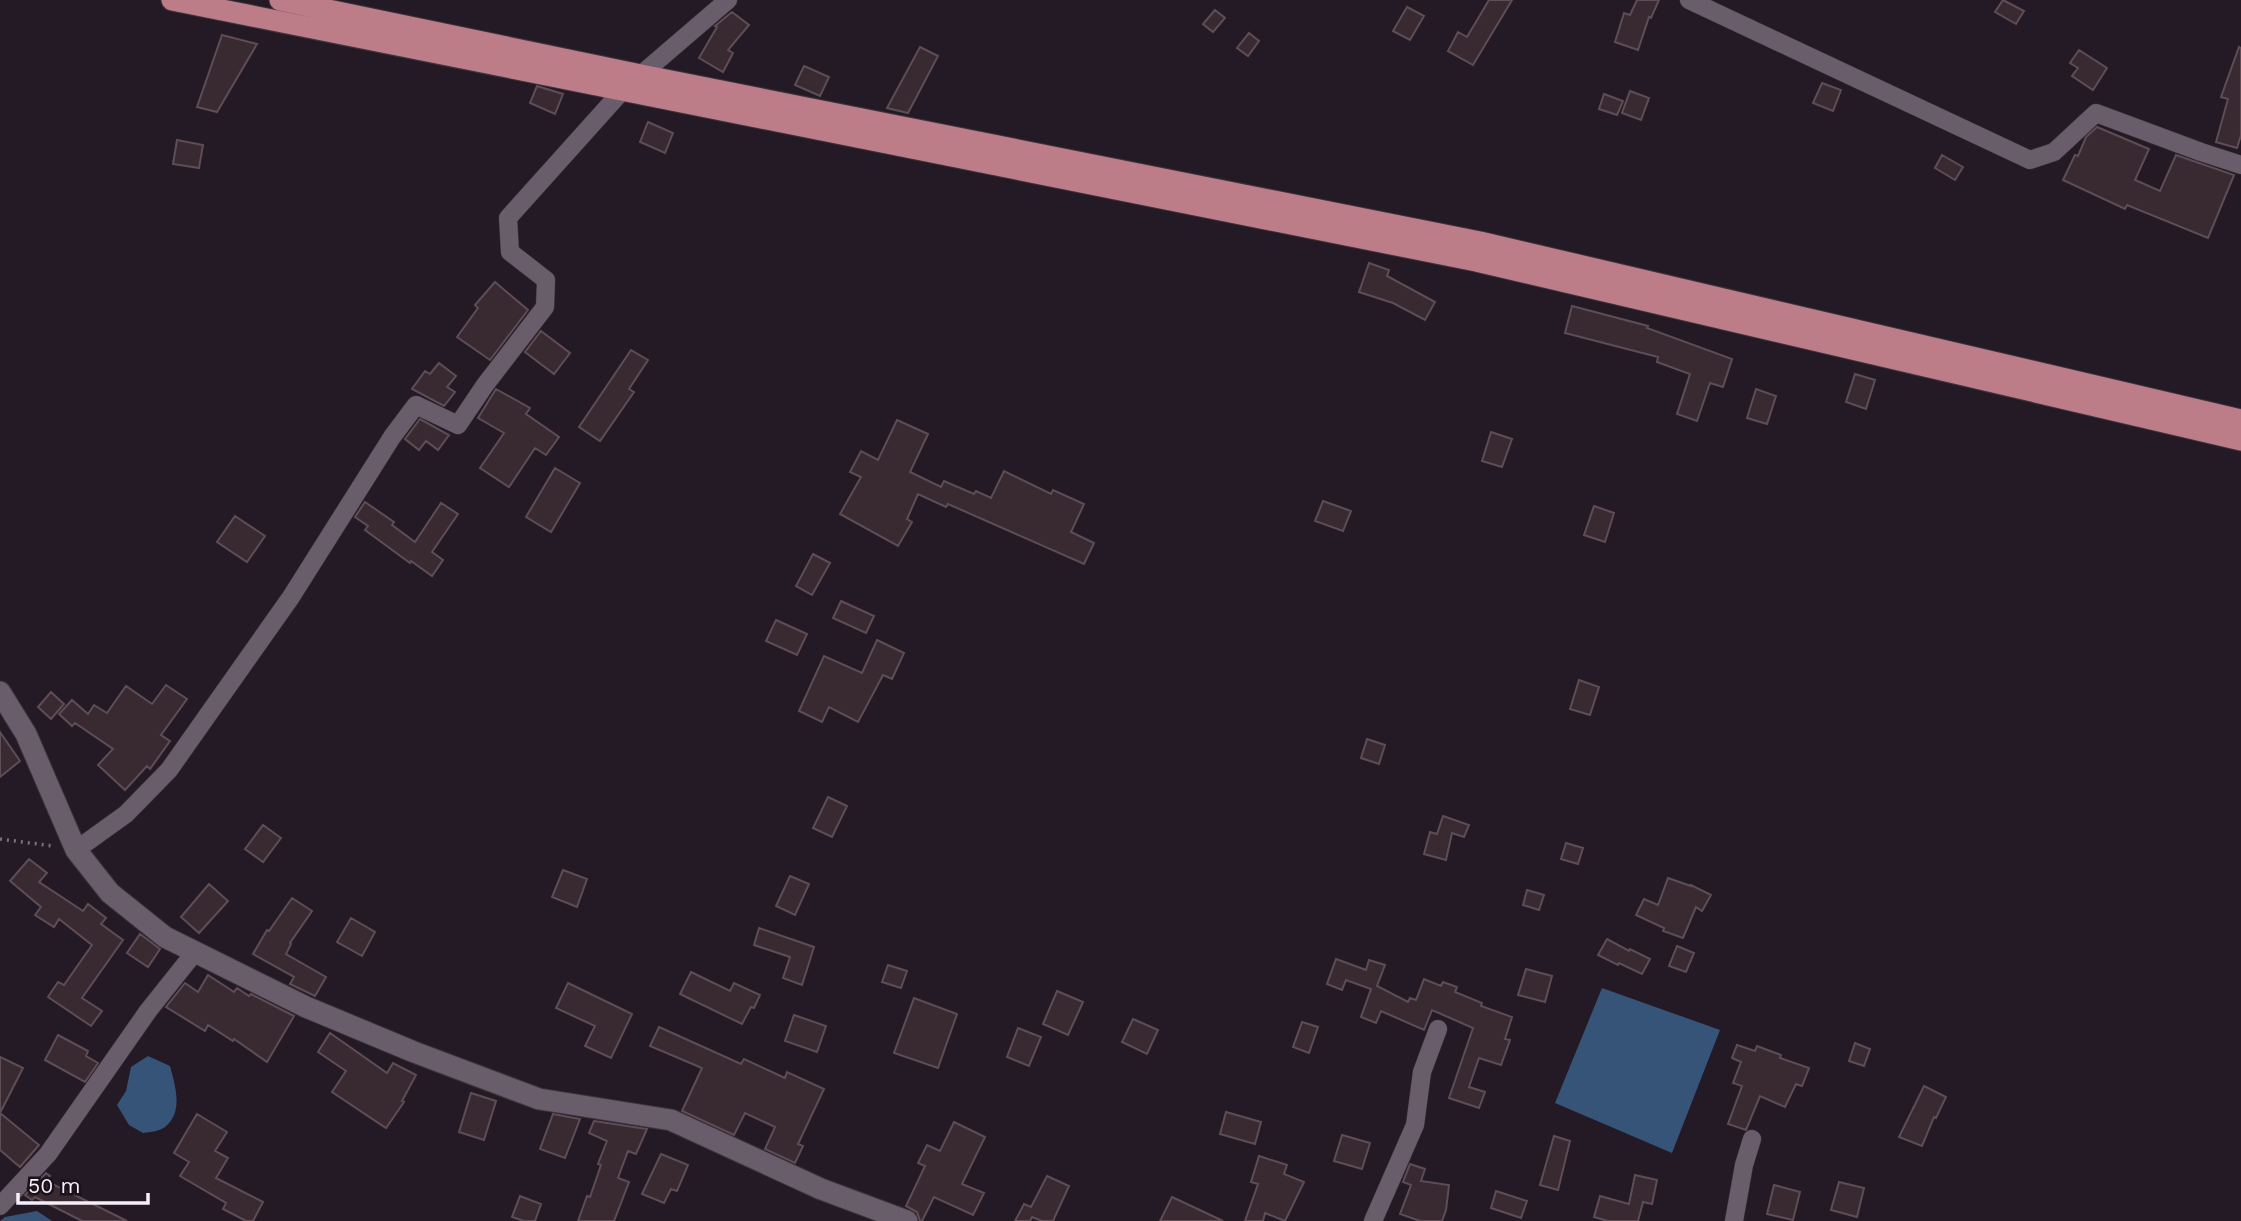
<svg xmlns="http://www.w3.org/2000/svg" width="2241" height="1221" font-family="'Work Sans',sans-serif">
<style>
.water{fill:#355478}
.building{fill:#392930;stroke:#5f4d55;stroke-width:2}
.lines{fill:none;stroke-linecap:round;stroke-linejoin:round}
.street-casing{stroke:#3c343d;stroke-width:19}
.secondary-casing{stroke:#3c343d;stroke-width:23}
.primary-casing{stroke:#3c343d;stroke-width:23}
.path{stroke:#7a717b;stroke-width:3.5;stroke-dasharray:2 5;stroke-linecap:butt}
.street{stroke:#695d6b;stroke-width:18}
.secondary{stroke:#695d6b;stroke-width:21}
.primary{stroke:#bc7c88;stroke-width:21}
</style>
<rect width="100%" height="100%" fill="#241a26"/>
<path class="water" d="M1602,988L1720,1030L1672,1153L1555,1103Z
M148,1056L170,1066C175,1085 184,1112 165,1127C160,1131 150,1132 143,1133L129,1125L117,1105L126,1091L131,1067Z
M37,1211L52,1221H0L5,1217Z"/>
<path class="building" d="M1489,0H1512L1473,65L1448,51L1458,32L1467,37Z
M1637,0H1659L1651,18L1649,17L1638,50L1615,42L1624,13L1630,15Z
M2003,0L2024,11L2016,24L1995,12Z
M1407,7L1424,16L1410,40L1393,31Z
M1215,10L1225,18L1213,32L1203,24Z
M732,12L749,25L728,50L733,53L723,72L699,58L717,27L715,26Z
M1249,33L1259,41L1248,56L1237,48Z
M222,35L257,44L217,112L197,107Z
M920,47L938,56L908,113L887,108Z
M2239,47L2241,48V135L2237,148L2216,142L2228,99L2221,97Z
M2079,50L2107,68L2093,90L2072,76L2078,68L2070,63Z
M804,66L829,77L820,96L795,85Z
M1822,83L1841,90L1833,111L1813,103Z
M537,86L563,94L555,114L530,103Z
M1630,91L1649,98L1641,120L1622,113Z
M1604,94L1623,101L1617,115L1599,109Z
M648,122L673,133L665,153L640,142Z
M2097,127L2149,149L2135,180L2160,191L2176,155L2234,175L2208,238L2127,205L2125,209L2063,180L2075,155L2078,156L2086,137Z
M177,140L203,145L199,168L173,164Z
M1942,155L1963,167L1955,180L1935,168Z
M1369,263L1389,270L1387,276L1435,302L1425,320L1393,303L1359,292Z
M495,282L528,310L490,360L457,337L478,308L475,305Z
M1572,306L1648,326L1647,328L1732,359L1723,387L1710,383L1697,421L1677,414L1690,374L1657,362L1658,357L1565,333Z
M541,331L570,353L554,374L525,352Z
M631,350L648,360L629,389L634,392L600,441L579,427Z
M439,363L456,376L447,387L455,392L444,406L412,389L425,371L430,374Z
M1855,374L1875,380L1866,409L1846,402Z
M496,389L530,408L526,414L559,437L546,455L535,448L509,487L480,468L504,433L478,418Z
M1756,389L1776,396L1767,424L1747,418Z
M420,419L449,435L438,450L426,441L419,450L405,439Z
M897,420L928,434L910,472L941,487L944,481L974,494L976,491L991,498L1004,471L1051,494L1053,490L1084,504L1071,532L1094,543L1084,564L948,504L946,507L918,494L907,519L912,522L898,546L840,514L861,477L850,472L861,451L878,460Z
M1491,432L1512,439L1502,467L1482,461Z
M555,468L580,483L551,532L526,517Z
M1323,501L1351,511L1343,531L1315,521Z
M365,502L394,522L392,525L415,542L441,503L458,514L432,552L443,560L432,576L411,561L410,563L365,530L368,526L355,517Z
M1594,506L1614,513L1605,542L1584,535Z
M235,516L265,536L247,562L217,542Z
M813,554L830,563L812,595L796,586Z
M841,601L874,616L866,633L833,618Z
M776,620L807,634L797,655L766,641Z
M877,640L904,653L892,679L883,675L858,722L829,707L822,722L799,711L824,656L862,673Z
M1579,680L1599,687L1590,715L1570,709Z
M166,685L187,699L161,735L170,741L150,769L147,766L125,790L98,765L113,749L75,723L72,726L59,714L72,700L88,714L94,705L107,713L126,686L152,704Z
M51,692L64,704L51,719L38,707Z
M0,732L20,761L0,777Z
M1367,739L1385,745L1379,764L1361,758Z
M828,797L847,806L832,837L813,828Z
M1443,816L1469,825L1464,837L1452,833L1446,860L1424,854L1430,832L1437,834Z
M263,825L281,838L263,862L245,849Z
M1566,843L1583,848L1578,864L1561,859Z
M29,859L47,873L39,882L83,911L88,904L106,918L101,924L123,940L82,998L102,1011L91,1026L48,997L58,982L64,985L92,945L59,919L54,927L35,915L41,907L10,881Z
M563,870L587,879L577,907L552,897Z
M790,876L809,884L795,915L776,906Z
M1668,878L1691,886V885L1711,895L1702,911L1696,907L1683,938L1663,931L1664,928L1636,915L1644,899L1658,905Z
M209,884L228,901L199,933L181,917Z
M1527,890L1544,895L1539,910L1523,905Z
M292,898L312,911L290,943L291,944L286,954L326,977L315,996L290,984L294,977L253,954L267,930L269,931Z
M351,918L375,932L362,956L337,942Z
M759,928L814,947L802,985L783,978L790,957L754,945Z
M140,934L160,949L148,967L127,953Z
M1607,939L1629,951L1630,949L1650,959L1642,974L1619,963L1618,965L1598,955Z
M1677,946L1694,953L1686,972L1669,966Z
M1336,959L1366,970L1369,960L1385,965L1377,986L1408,1002L1410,998L1416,1000L1424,979L1441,986L1443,982L1457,987L1455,992L1482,1003L1481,1006L1512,1017L1505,1039L1510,1040L1501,1065L1479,1058L1469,1087L1485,1092L1479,1108L1449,1098L1473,1028L1432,1010L1424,1030L1381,1011L1376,1023L1361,1017L1371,989L1346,980L1342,990L1327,984Z
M888,965L907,971L901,988L882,982Z
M1526,969L1552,976L1545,1002L1518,995Z
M691,972L730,991L734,983L760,995L754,1008L751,1007L742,1024L680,994Z
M208,975L234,992L237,988L249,996L251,994L294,1016L267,1062L234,1039L233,1041L208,1025L205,1031L166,1007L185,983L198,992Z
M568,983L632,1014L611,1058L585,1046L595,1026L556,1008Z
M1057,991L1083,1002L1068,1035L1043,1024Z
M914,998L957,1014L938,1068L894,1053Z
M794,1015L826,1026L817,1052L785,1041Z
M1133,1019L1158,1030L1147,1054L1122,1042Z
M1302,1022L1318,1027L1309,1053L1293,1047Z
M659,1027L741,1064L744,1059L785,1078L787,1072L824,1089L798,1144L803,1146L795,1163L765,1149L775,1127L745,1113L734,1135L682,1111L702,1068L650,1046Z
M1018,1028L1041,1037L1029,1066L1007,1057Z
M330,1033L387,1073L393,1063L416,1075L402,1101L404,1102L386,1128L332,1092L346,1071L318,1052Z
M58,1035L88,1051L86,1056L98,1063L85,1082L45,1060Z
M1855,1043L1870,1049L1864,1066L1849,1061Z
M1737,1045L1755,1051L1757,1046L1781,1055L1780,1058L1809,1068L1802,1086L1796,1084L1785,1107L1760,1096L1746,1130L1728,1124L1742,1086L1733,1083L1741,1062L1732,1058Z
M0,1057L23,1068L0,1113L39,1145L20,1167L0,1150Z
M1924,1086L1946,1097L1936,1118L1934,1117L1922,1146L1899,1137Z
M471,1093L496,1101L484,1140L459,1132Z
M1226,1112L1261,1122L1255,1144L1220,1134Z
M197,1114L227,1132L215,1151L228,1158L216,1178L263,1202L253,1221H246L223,1209L226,1203L180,1176L189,1162L174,1153Z
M553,1114L580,1119L565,1158L540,1149Z
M594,1121L647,1129L636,1154L628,1151L618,1178L629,1182L614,1221H578L587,1196L590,1197L601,1165L598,1164L607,1141L589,1133Z
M954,1122L985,1137L962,1184L984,1193L973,1215L934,1197L922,1221H920L917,1212L906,1206L925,1166L918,1163L927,1145L940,1151Z
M1342,1135L1370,1143L1362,1169L1334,1161Z
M1554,1136L1570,1141L1558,1190L1540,1185Z
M661,1154L688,1165L677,1191L671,1189L664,1203L642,1194Z
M1259,1156L1287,1165L1284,1174L1304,1182L1285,1221L1265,1213L1263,1221H1245L1258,1184L1251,1182Z
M1410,1164L1425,1169L1421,1181L1449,1185L1446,1210L1442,1221H1420L1400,1214L1411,1185L1403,1182Z
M46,1173L50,1176L46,1181L127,1221H82L35,1197L32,1200L25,1195Z
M1635,1175L1657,1180L1652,1204L1643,1202L1638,1221H1608L1594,1217L1600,1196L1629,1204Z
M1047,1176L1069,1186L1053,1221H1042L1032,1217L1030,1221H1015L1024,1204L1031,1207Z
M1839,1182L1864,1188L1857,1217L1831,1210Z
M1774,1185L1800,1192L1793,1220L1767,1214Z
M1496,1191L1527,1201L1521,1218L1491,1208Z
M520,1196L541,1204L535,1221H524L512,1217Z
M1172,1197L1223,1221H1160Z"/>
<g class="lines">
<g class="street-casing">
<path id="street" d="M1689,0L2030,160L2054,152L2096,113L2201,152L2241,165
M76,850L126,814L169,770L291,597L392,437L416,405L458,425L485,385L545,307L546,280L510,252L508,218L622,91L728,0
M0,1206L48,1154L148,1011L195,952
M1373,1221L1415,1125L1422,1072L1438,1029
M1734,1221L1744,1165L1752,1139"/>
</g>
<g class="secondary-casing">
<path id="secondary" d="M0,692L26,734L76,850L110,893L165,937L306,1007L414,1052L539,1099L671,1120L821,1189L907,1221"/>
</g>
<g class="primary-casing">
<path id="primary" d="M172,0L1476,261L2241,440
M280,0L641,75L1480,242L2241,420"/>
</g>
<path class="path" d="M0,839L53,846"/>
<use href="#street" class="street"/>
<use href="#secondary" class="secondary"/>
<use href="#primary" class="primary"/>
</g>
<path d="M18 1193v10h130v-10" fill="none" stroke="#f6eff7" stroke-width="3.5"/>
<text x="28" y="1193" font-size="21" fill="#f6eff7" stroke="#1a111c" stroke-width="5" paint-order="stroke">50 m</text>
</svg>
